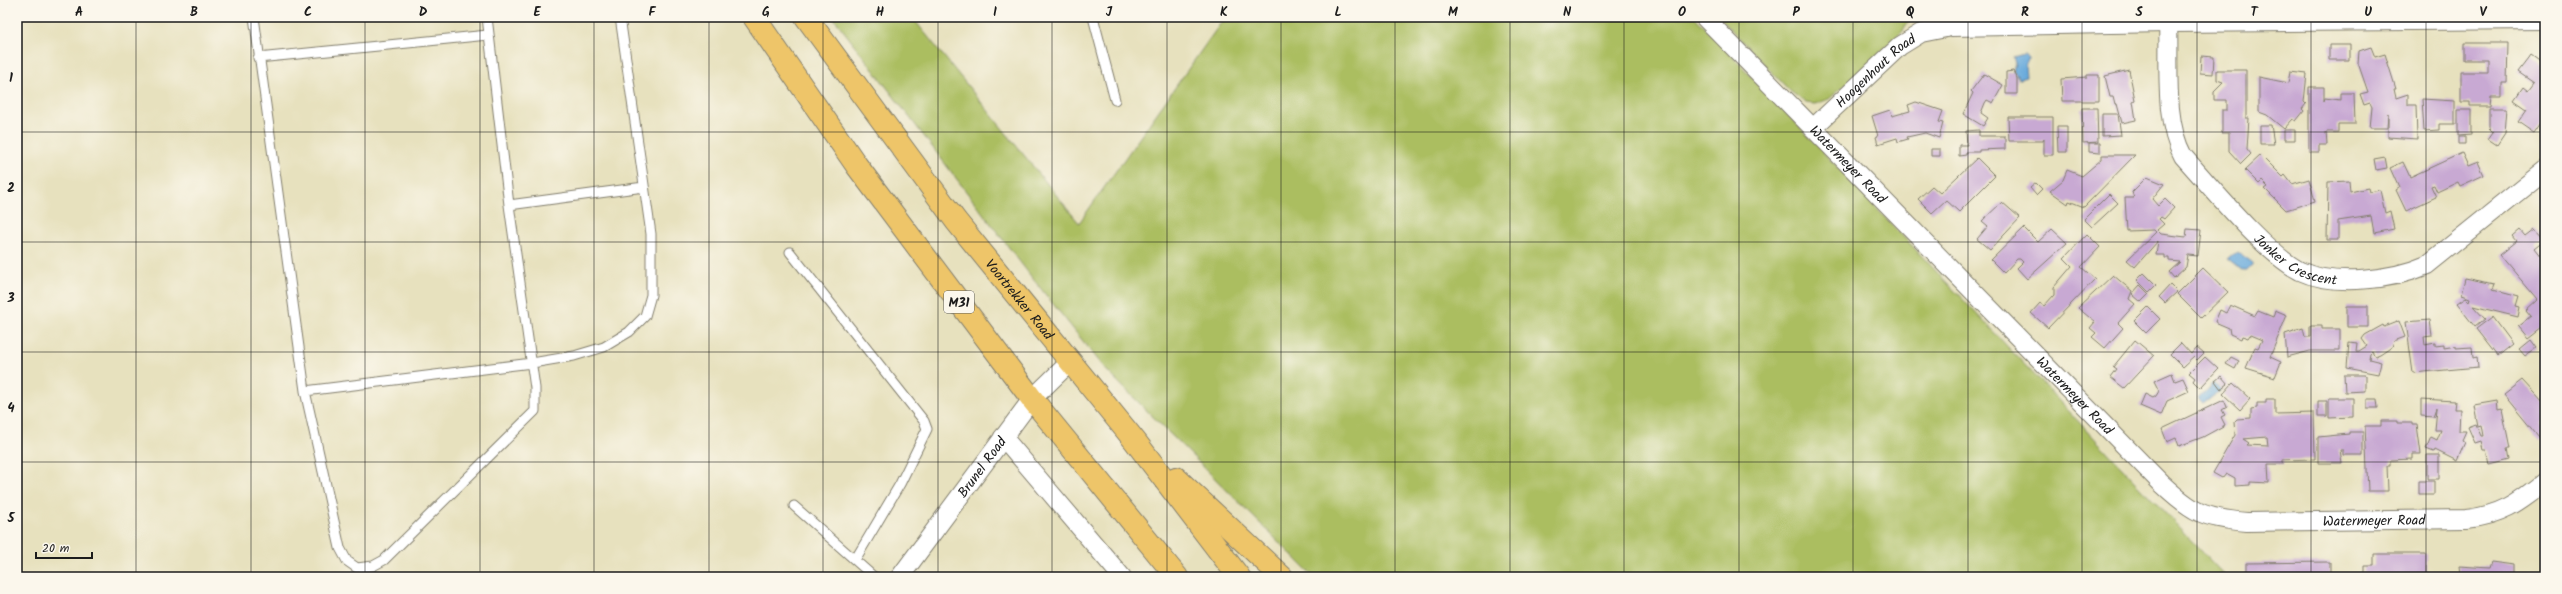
<svg xmlns="http://www.w3.org/2000/svg" width="2562" height="594" font-family="Kalam,sans-serif">
<style>
.green{fill:#abbe61;stroke:#646d3e}
.water{fill:#66a9db;stroke:#41627c}
.building{fill:#c8a9d3;fill-rule:evenodd}
.lines{fill:none;stroke-linecap:round;stroke-linejoin:round}
.service-casing{stroke:#827e6d;stroke-width:11}
.minor-casing{stroke:#827e6d;stroke-width:20}
.primary-casing{stroke:#827e6d;stroke-width:24}
.service{stroke:#fff;stroke-width:9}
.minor{stroke:#fff;stroke-width:18}
.primary{stroke:#eec569;stroke-width:22}
.grid{fill:none;stroke:#1c1c1c;stroke-width:1;stroke-opacity:0.55}
.labels{text-anchor:middle;stroke-width:3.5;stroke-linejoin:round;paint-order:stroke}
.shield{fill:#fbf7ec;stroke:#5f5e5a;stroke-width:1}
.shield-label{font-size:13px;font-weight:bold;fill:#1c1c1c}
.street-label{font-size:14px;fill:#1c1c1c;stroke:#fbf7ec}
.neatline{fill:none;stroke:#1c1c1c;stroke-width:1.5}
.grid-label{font-size:13px;text-anchor:middle;font-weight:bold;fill:#1c1c1c}
</style>
<rect width="100%" height="100%" fill="#fbf7ec"/>
<filter id="ink" filterUnits="userSpaceOnUse"><feTurbulence type="fractalNoise" baseFrequency=".025" numOctaves="2"/><feDisplacementMap in="SourceGraphic" scale="8" xChannelSelector="R" yChannelSelector="G"/><feConvolveMatrix kernelMatrix="1 2 1 2 8 2 1 2 1" color-interpolation-filters="sRGB"/></filter>
<filter id="wash" filterUnits="userSpaceOnUse"><feTurbulence type="fractalNoise" baseFrequency=".012" numOctaves="4" result="noise"/><feDisplacementMap in="SourceGraphic" scale="16" xChannelSelector="R" yChannelSelector="G"/><feGaussianBlur stdDeviation="0.9" result="paint"/><feColorMatrix in="noise" values="0 0 0 0 0 0 0 0 0 0 0 0 0 0 0 0 0 1.4 0 .05"/><feComposite in="paint" operator="in"/></filter>
<g filter="url(#wash)">
<rect width="100%" height="100%" fill="#e7e1be"/>
<path class="green" d="M833,17H912L1079,223L1225,17H1695L2226,577H1314L1107,371L1033,279Z
M1719,17H1911L1903,30L1878,55L1829,99L1815,104L1806,103L1790,91Z"/>
<path class="water" d="M2024,54L2029,58L2025,66L2026,77L2019,79L2013,70L2015,63L2013,57Z
M2237,252L2252,263V266L2247,271H2243L2228,259Z
M2213,383L2221,390L2203,404L2198,399Z"/>
<g id="blocks">
<path class="building" d="M2464,43H2508L2507,83H2502V97H2491L2490,106H2470V102H2461V72H2488V60H2464Z
M2329,45H2350V60H2329Z
M2371,47L2375,57L2385,54L2396,89H2394L2396,98L2408,94V105H2416L2417,139L2388,137V113L2387,128H2370L2372,107L2370,103L2364,105L2360,94L2368,92L2358,63L2359,51Z
M2531,55L2545,65V92L2543,95L2545,97V117L2534,133L2518,122L2527,109L2514,100L2523,87L2528,91L2534,83L2518,72Z
M2201,56L2214,57L2213,74L2200,73Z
M2129,70L2135,100L2133,101L2136,120L2122,123L2117,104L2115,105L2113,97H2110L2105,76Z
M2217,70H2246V118H2249L2247,149L2251,154L2241,164L2229,151V133H2222V110H2227V100H2214V91L2223,82L2217,80Z
M2013,71L2017,78V94H2006V72Z
M2290,72L2307,74L2304,102L2306,104L2302,109L2304,111L2296,121L2293,119L2284,129L2267,115L2259,112V77L2288,83Z
M1984,74L2003,85L1993,103L1987,100L1985,103L1981,113L1988,118L1983,126L1963,114L1973,93L1971,91Z
M2087,75H2099V101H2062L2061,79L2087,77Z
M2309,87H2324V101L2325,98L2340,100V93H2354L2355,124H2338V132H2326L2327,145H2319V152H2309Z
M2422,99L2455,101V124H2439V130L2424,131Z
M1916,102L1943,111L1939,122L1943,123L1939,138L1925,133L1907,137L1908,139L1898,142L1897,138L1878,144L1876,137L1878,136L1872,116L1890,110L1892,116L1910,111L1908,105Z
M2082,108H2097L2098,142L2083,143Z
M2489,108H2507L2505,133L2497,145L2488,139L2493,132L2489,128Z
M2458,110H2471V135L2458,136Z
M2102,114H2118L2121,135L2102,136Z
M2008,117H2053V155H2044V139L2043,141H2009Z
M2260,125H2271L2274,144H2260Z
M2057,126H2067V152H2058Z
M1979,130V136H2005V149L1979,150V152H1966V155L1959,156V145H1967L1966,131Z
M2284,130H2295V140H2284Z
M2459,137H2465V144H2459Z
M2089,143H2100V153L2089,152Z
M1931,149H1940V156H1931Z
M2462,153L2468,166L2478,162L2484,175L2460,186L2458,182L2437,192L2434,185L2431,186L2436,197L2406,211L2396,190L2399,188L2390,168L2403,162L2410,177Z
M2102,155H2135L2084,207L2069,201L2068,204L2050,191L2063,180L2067,170L2082,176L2102,159Z
M2261,155L2283,177L2285,175L2292,184L2309,179L2315,201L2286,210L2265,189L2268,187L2262,181L2259,184L2245,170Z
M2385,157L2387,168L2376,170L2374,159Z
M1977,158L1995,176L1959,212L1946,200L1932,213L1918,199L1932,186L1940,193Z
M2147,177L2164,184L2152,199L2158,206L2165,199L2174,208L2164,219L2161,217L2159,219L2164,224L2157,230L2161,234L2186,237L2187,229L2201,230L2198,256L2188,255L2186,267L2174,278L2169,272L2180,262L2169,261V258H2165V255H2156L2158,241L2135,267L2127,260L2156,232L2154,230L2127,231L2125,198H2134L2132,192Z
M2349,181L2350,192L2368,188L2369,192L2380,190L2385,213L2390,211L2394,229L2374,233L2371,216L2338,221V240H2327L2328,182Z
M2036,183L2042,189L2036,195L2030,188Z
M2109,194L2118,203L2092,227L2084,219Z
M2002,202L2020,218L1990,250L1977,239L1988,226L1982,221Z
M2024,228L2038,242L2052,229L2067,243L2027,279L2017,268L2023,262L2020,259H2017L2004,273L1991,260Z
M2534,229L2544,240L2534,248L2545,262V324L2527,338L2518,327L2531,317L2526,311L2538,300L2500,255L2517,241L2513,236L2520,230L2525,236Z
M2087,234L2100,247L2081,267L2095,279L2048,328L2031,313L2040,303L2044,306L2054,295V287L2072,266L2064,258Z
M2203,268L2228,292L2201,318L2177,294Z
M2144,273L2156,285L2149,292L2137,280Z
M2113,275L2132,291L2129,299L2135,304L2118,323L2123,328L2105,348L2092,337L2096,333L2090,328L2095,322L2078,308Z
M2465,278L2495,284L2493,289L2519,296L2516,306L2520,307L2518,317L2473,306L2485,319L2475,327L2457,304L2466,298L2469,301L2470,298L2461,295Z
M2140,285L2149,294L2141,302L2132,294Z
M2170,285L2177,292L2165,303L2159,297Z
M2230,305L2255,316L2258,311L2273,317L2275,310L2287,315L2270,357L2281,362L2275,377L2246,368L2255,347L2258,348L2262,340L2250,335L2248,338L2242,336L2241,339L2230,334L2229,328L2215,322L2220,310L2226,313Z
M2347,306H2368V327H2347Z
M2148,307L2160,319L2146,333L2134,321Z
M2492,317L2512,344L2497,356L2476,329Z
M2430,320L2432,336L2424,337L2425,345L2435,343V346L2444,345V348L2456,346V348L2472,347L2473,357L2477,356L2478,367L2413,373L2406,322Z
M2399,321L2405,337L2394,341L2392,347L2380,355L2375,357L2372,352L2370,354L2369,359L2381,362L2378,374L2347,368L2349,342L2357,343L2356,351H2359L2367,346L2362,339L2365,335L2383,325L2384,327Z
M2310,326H2322V329H2340V351H2310L2287,357L2285,334L2303,328L2305,337H2310Z
M2530,339L2536,347L2525,355L2519,348Z
M2135,340L2154,356L2124,388L2110,377L2116,369L2113,367Z
M2181,343L2191,354L2197,347L2204,353L2197,360L2194,357L2183,367L2170,354Z
M2205,357L2218,369L2200,388L2193,381L2195,378L2189,373Z
M2231,357L2239,361L2235,369L2226,364Z
M2172,373L2175,381L2183,378L2189,391L2167,401L2161,415L2140,406L2145,394L2153,398L2156,396L2159,391L2154,381Z
M2344,375H2365V391L2345,392Z
M2221,376L2228,384L2221,389L2215,381Z
M2522,380L2545,405V419L2543,421L2545,424V434L2540,438L2504,394Z
M2233,383L2250,399L2240,410L2223,394Z
M2329,398H2353V417L2329,418Z
M2266,399H2275V414L2314,413L2315,459L2283,460V464H2268L2269,483L2250,482V485L2235,486V478L2226,473L2222,478L2213,473L2235,435L2234,422L2237,419L2251,418V409L2257,408V403H2266ZM2267,437L2268,446L2247,445L2249,443L2243,439Z
M2367,399H2377L2378,408H2367Z
M2421,399L2455,401L2454,409H2460L2459,431H2466L2462,440L2465,442L2457,461L2435,450L2434,452L2426,449L2431,437L2437,440L2441,430H2435L2437,408L2434,416L2421,415Z
M2224,400L2227,407L2222,410L2225,415L2221,417L2225,425L2203,437L2179,446L2176,438L2167,442L2162,429Z
M2318,401H2327V416H2318Z
M2497,401L2498,410L2502,409L2510,448H2507L2509,460L2489,465L2486,449H2483L2481,441L2475,443L2468,427L2476,424L2481,436H2483L2481,425L2478,426L2474,405Z
M2381,421H2397V423H2412V425H2417L2421,454H2412V459L2390,460V465H2387L2388,491H2368L2365,426H2381Z
M2349,432H2363V455H2343V450H2340L2342,463H2318V437L2349,434Z
M2427,455H2439V479H2427Z
M2419,481H2434V494H2419Z
M2374,554H2426V577H2364V566H2374Z
M2330,562V577H2246V563Z
M2491,562L2514,565V577H2460L2459,566L2489,568Z"/>
</g>
</g>
<g filter="url(#ink)">
<use href="#blocks" fill-opacity="0" stroke="#827e6d" stroke-width="1"/>
<g class="lines">
<g class="service-casing">
<path id="service" d="M254,17L305,391L340,548L347,561L357,568L373,566L384,560L535,411V388L509,205L487,17
M1093,17L1115,100
M258,58L488,35
M509,205L644,187
M790,252L924,421L927,429L900,484L855,560
M305,391L532,363L574,356L604,347L629,332L645,316L651,295V234L620,17
M794,506L874,577"/>
</g>
<g class="minor-casing">
<g id="minor">
<path id="s1" d="M1704,17L2161,483C2193,513 2203,518 2247,522L2466,519C2501,515 2518,503 2545,481"/>
<path id="s2" d="M2168,23C2170,63 2163,120 2183,156C2210,186 2266,254 2300,271C2334,287 2393,280 2427,265L2545,170"/>
<path id="s3" d="M1813,128L1900,46L1921,33L1951,27L2168,23L2545,20"/>
<path d="M1003,437L1122,577"/>
<path id="s4" d="M900,577L1032,399L1070,362"/>
</g>
</g>
<g class="primary-casing">
<g id="primary">
<path d="M754,17L857,166L1032,399L1177,577"/>
<path id="s5" d="M806,17L956,221L1135,441L1239,577"/>
<path d="M1176,478L1282,577"/>
</g>
</g>
<use href="#service" class="service"/>
<use href="#minor" class="minor"/>
<use href="#primary" class="primary"/>
</g>
</g>
<path class="grid" d="M136,17V577M251,17V577M365,17V577M480,17V577M594,17V577M709,17V577M823,17V577M938,17V577M1052,17V577M1167,17V577M1281,17V577M1395,17V577M1510,17V577M1624,17V577M1739,17V577M1853,17V577M1968,17V577M2082,17V577M2197,17V577M2311,17V577M2426,17V577M17,132H2545M17,242H2545M17,352H2545M17,462H2545"/>
<g class="labels">
<rect class="shield" x="944" y="291" width="30" height="22" rx="3"/>
<g class="shield-label">
<text x="959" y="307">M31</text>
</g>
<g class="street-label">
<text dy="5" stroke="none"><textPath href="#s3" startOffset="85">Hoogenhout Road</textPath></text>
<text dy="5" stroke="none"><textPath href="#s1" startOffset="206">Watermeyer Road</textPath></text>
<text dy="5" stroke="none"><textPath href="#s2" startOffset="291">Jonker Crescent</textPath></text>
<text dy="5" stroke="none"><textPath href="#s5" startOffset="354">Voortrekker Road</textPath></text>
<text dy="5" stroke="none"><textPath href="#s1" startOffset="530">Watermeyer Road</textPath></text>
<text dy="5" stroke="none"><textPath href="#s4" startOffset="137">Brunel Road</textPath></text>
<text dy="5" stroke="none"><textPath href="#s1" startOffset="877">Watermeyer Road</textPath></text>
</g>
</g>
<rect width="2562" height="594" fill="none" stroke="#fbf7ec" stroke-width="44"/>
<path d="M36 552v6h56v-6" fill="none" stroke="#1c1c1c" stroke-width="2"/>
<text x="42" y="552" font-size="12" fill="#1c1c1c" stroke="#fbf7ec" stroke-width="3" paint-order="stroke">20 m</text>
<rect x="22" y="22" width="2518" height="550" class="neatline"/>
<g class="grid-label">
<text x="79" y="16">A</text>
<text x="194" y="16">B</text>
<text x="308" y="16">C</text>
<text x="423" y="16">D</text>
<text x="537" y="16">E</text>
<text x="652" y="16">F</text>
<text x="766" y="16">G</text>
<text x="880" y="16">H</text>
<text x="995" y="16">I</text>
<text x="1109" y="16">J</text>
<text x="1224" y="16">K</text>
<text x="1338" y="16">L</text>
<text x="1453" y="16">M</text>
<text x="1567" y="16">N</text>
<text x="1682" y="16">O</text>
<text x="1796" y="16">P</text>
<text x="1910" y="16">Q</text>
<text x="2025" y="16">R</text>
<text x="2139" y="16">S</text>
<text x="2254" y="16">T</text>
<text x="2368" y="16">U</text>
<text x="2483" y="16">V</text>
<text x="11" y="82">1</text>
<text x="11" y="192">2</text>
<text x="11" y="302">3</text>
<text x="11" y="412">4</text>
<text x="11" y="522">5</text>
</g>
</svg>
